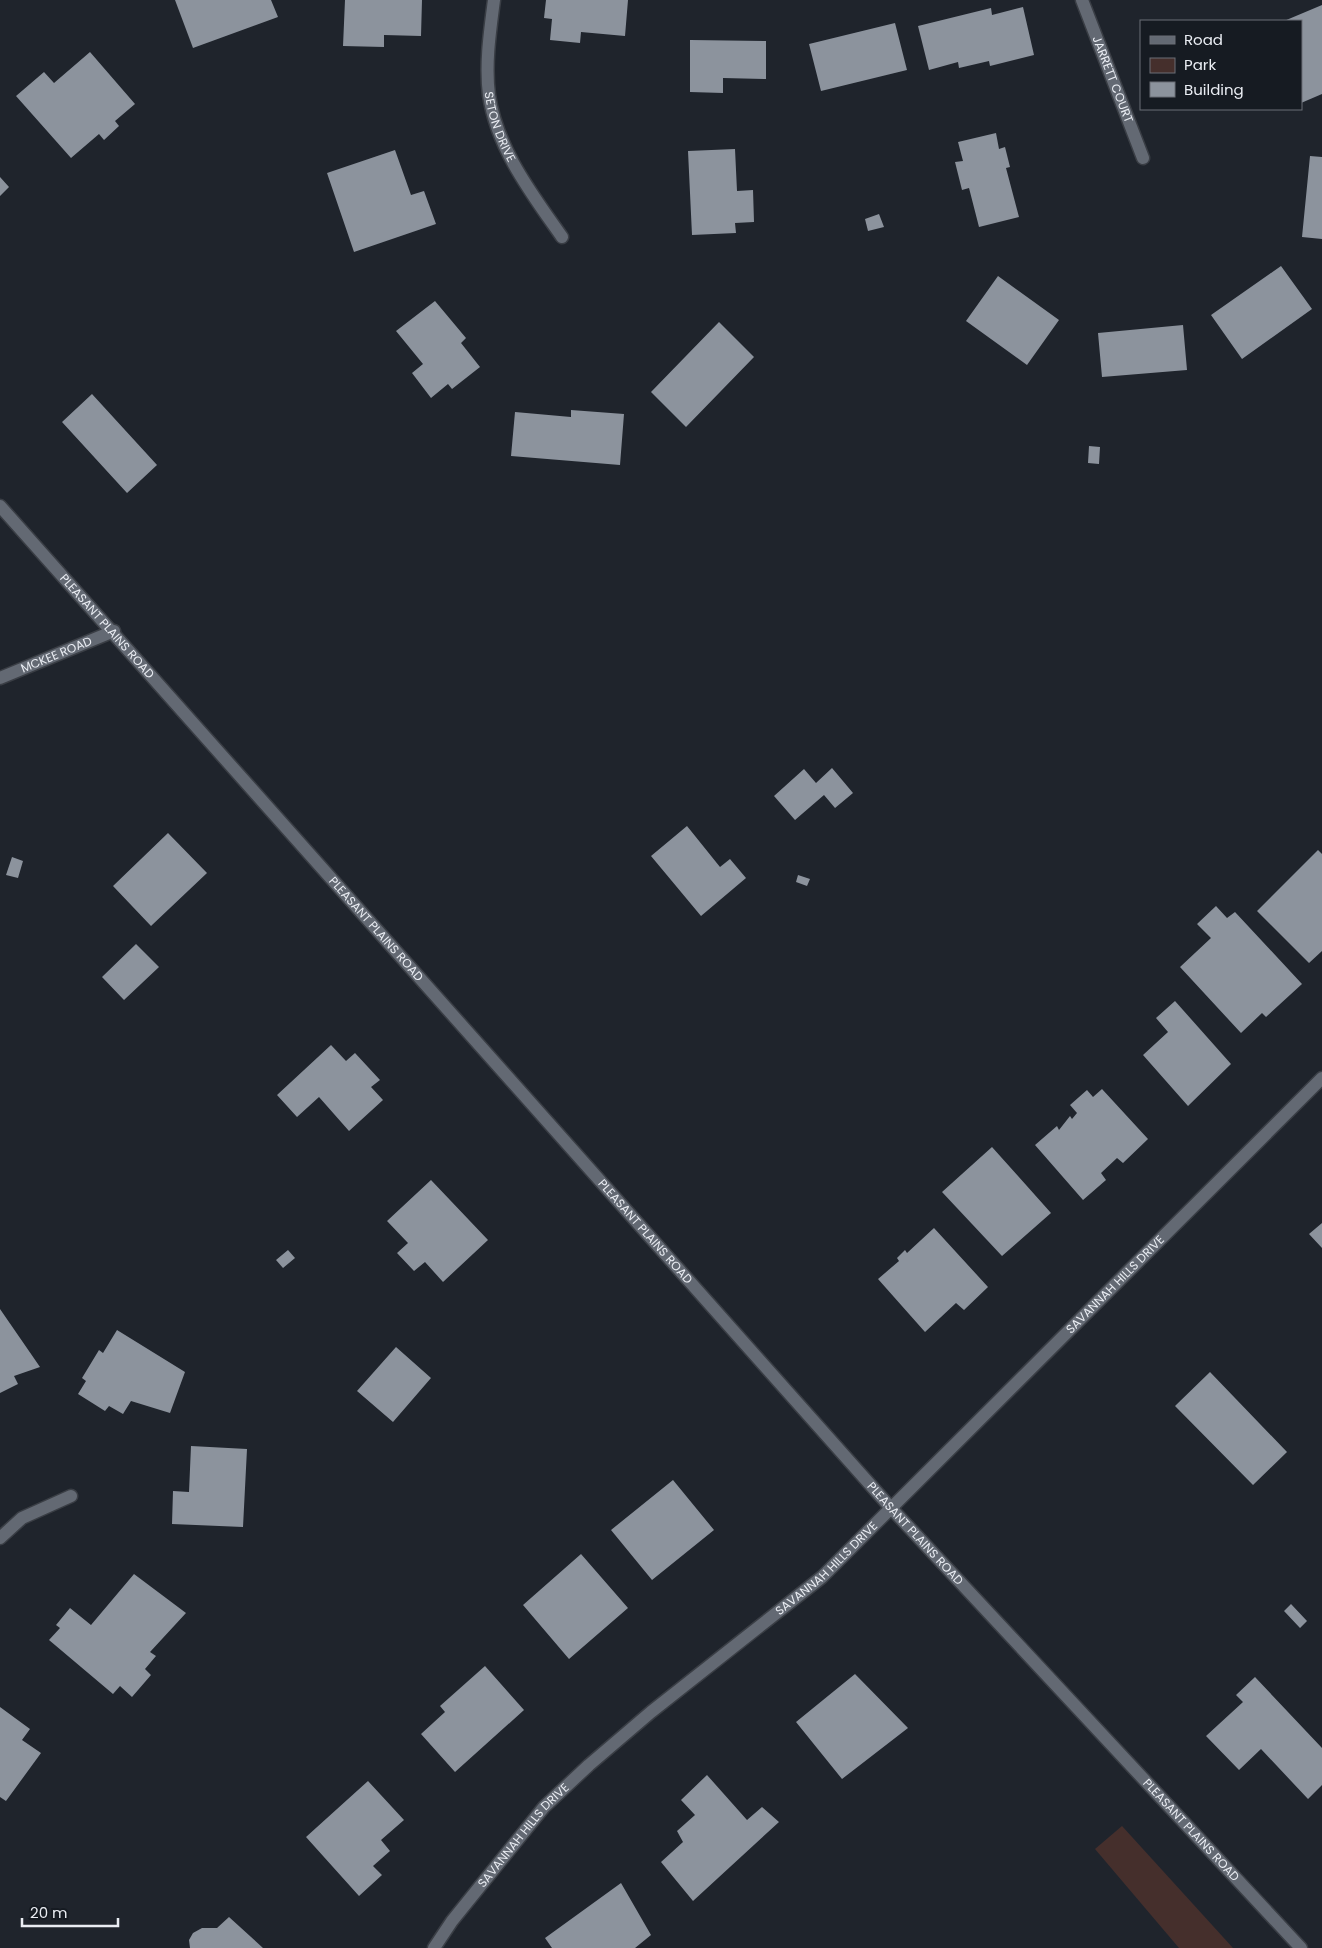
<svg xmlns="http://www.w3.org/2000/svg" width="1322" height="1948" font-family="Poppins,sans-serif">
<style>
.green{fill:#452f2c}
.building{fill:#8c939d}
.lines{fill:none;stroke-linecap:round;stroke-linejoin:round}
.minor-casing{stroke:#3a3e45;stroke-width:15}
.tertiary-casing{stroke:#3a3e45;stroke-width:15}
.minor{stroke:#636973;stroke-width:12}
.tertiary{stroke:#636973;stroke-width:12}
.labels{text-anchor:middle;stroke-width:5;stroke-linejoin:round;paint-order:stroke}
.street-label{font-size:12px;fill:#eaedf3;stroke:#161b22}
</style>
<rect width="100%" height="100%" fill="#1f242c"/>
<path class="green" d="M1122,1826L1233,1948H1179L1095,1849Z"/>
<path class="building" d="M175,0H271L278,17L193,48Z
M345,0H422L421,36L384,35V47L343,46Z
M546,0H628L625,36L581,32L580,43L550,40L552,19L544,18Z
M1322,5V94L1301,103V21H1284Z
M1023,7L1034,55L990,66L989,61L959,68L958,62L929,70L918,26L991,8L992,15Z
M895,23L907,70L821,91L809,44Z
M690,40L766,41V79L723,78V93L690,92Z
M90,52L135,104L115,121L119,126L104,140L99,134L71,158L16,96L44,72L54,83Z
M996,133L999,149L1005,147L1010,167L1006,168L1019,217L979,227L969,188L962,190L955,162L963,161L958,142Z
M735,149L737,191L753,190L754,222L735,223L736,233L692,235L688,151Z
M395,150L411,195L424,191L436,224L354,252L327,173Z
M1310,156L1322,157V239L1302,237Z
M0,177L9,187L0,196Z
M879,214L884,227L868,231L865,219Z
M1281,266L1312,309L1242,359L1211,315Z
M998,276L1059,320L1027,365L966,321Z
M435,301L466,338L461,343L480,367L452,389L448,384L431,398L412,373L423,364L396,331Z
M719,322L754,357L686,427L651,392Z
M1183,325L1187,370L1102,377L1098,333Z
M92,394L157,465L127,493L62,422Z
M571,410L624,414L620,465L511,456L515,412L571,417Z
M1089,446L1100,447L1099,464L1088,463Z
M832,768L853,793L835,808L824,795L795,820L774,796L804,769L816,783Z
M687,826L720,867L730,859L746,878L701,916L651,856Z
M168,833L207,873L151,926L113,886Z
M1318,850L1322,854V951L1309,963L1257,911Z
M12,857L23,861L18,878L6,875Z
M798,875L810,879L807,886L796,882Z
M1216,906L1227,918L1235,912L1302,984L1266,1017L1262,1013L1241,1033L1180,967L1211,938L1197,924Z
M136,944L159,967L124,1000L102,977Z
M1175,1001L1231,1064L1188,1106L1143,1055L1168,1032L1156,1018Z
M331,1045L346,1061L355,1053L380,1080L371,1087L383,1100L349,1131L319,1097L297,1117L277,1095Z
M1102,1089L1148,1139L1123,1163L1117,1158L1101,1173L1106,1180L1083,1200L1035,1145L1057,1126L1059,1130L1070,1116L1072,1119L1077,1113L1070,1105L1087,1090L1093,1097Z
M992,1147L1051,1213L1002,1256L942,1192Z
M431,1180L488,1240L443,1282L425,1262L414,1271L397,1253L408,1243L387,1221Z
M1322,1223V1248L1309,1234Z
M934,1228L988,1287L964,1310L956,1303L925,1332L878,1279L899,1261L897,1258L905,1250L907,1253Z
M288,1250L295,1258L283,1268L276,1260Z
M0,1309L40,1367L14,1376L18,1384L0,1393Z
M117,1330L185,1372L170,1413L131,1401L123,1414L109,1406L105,1411L78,1394L86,1381L82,1378L99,1350L103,1353Z
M396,1347L431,1378L393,1422L357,1391Z
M1210,1372L1287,1452L1253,1485L1175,1406Z
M191,1446L247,1449L243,1527L172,1524L173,1491L189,1492Z
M673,1480L714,1530L652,1580L611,1530Z
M581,1554L628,1608L569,1659L523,1605Z
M134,1574L186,1613L150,1652L156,1656L145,1669L151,1675L132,1697L120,1686L113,1694L49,1640L60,1628L56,1625L70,1608L91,1625Z
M1291,1604L1307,1621L1300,1628L1284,1611Z
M485,1666L524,1710L455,1772L421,1734L445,1712L440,1706Z
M855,1674L908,1728L842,1779L796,1722Z
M1255,1677L1322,1748V1785L1308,1799L1261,1749L1239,1770L1206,1736L1243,1702L1236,1695Z
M0,1707L30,1729L22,1740L41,1753L6,1801L0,1797Z
M707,1775L747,1820L762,1807L779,1822L693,1901L661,1862L683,1842L677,1831L695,1815L681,1800Z
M368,1781L404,1820L381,1840L390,1851L373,1866L382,1875L359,1896L306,1837Z
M621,1883L651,1935L635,1948H552L545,1938Z
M229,1917L263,1948H190L189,1940L193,1933L202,1928H217Z"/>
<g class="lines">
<g class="minor-casing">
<g id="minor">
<path id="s1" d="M494,0C490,31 485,64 489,95C497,149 532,194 562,237"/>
<path id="s2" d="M1082,0L1143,158"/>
<path d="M0,1538L22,1518L71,1496"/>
<path id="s3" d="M434,1948L452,1921L544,1807L589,1765L651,1712L822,1577L1322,1078"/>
</g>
</g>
<g class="tertiary-casing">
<g id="tertiary">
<path id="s4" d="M0,506L891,1508L1301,1948"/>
<path id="s5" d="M0,678L114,631"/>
</g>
</g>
<use href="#minor" class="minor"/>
<use href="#tertiary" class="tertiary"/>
</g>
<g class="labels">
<g class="street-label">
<text dy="4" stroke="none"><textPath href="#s2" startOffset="85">JARRETT COURT</textPath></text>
<text dy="4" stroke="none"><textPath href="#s1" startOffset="129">SETON DRIVE</textPath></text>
<text dy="4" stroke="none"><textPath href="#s4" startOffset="161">PLEASANT PLAINS ROAD</textPath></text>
<text dy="4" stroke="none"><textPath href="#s5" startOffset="61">MCKEE ROAD</textPath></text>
<text dy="4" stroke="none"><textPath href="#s4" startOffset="566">PLEASANT PLAINS ROAD</textPath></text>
<text dy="4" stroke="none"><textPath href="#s4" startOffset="971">PLEASANT PLAINS ROAD</textPath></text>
<text dy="4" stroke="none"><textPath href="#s3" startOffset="954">SAVANNAH HILLS DRIVE</textPath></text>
<text dy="4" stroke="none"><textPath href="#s4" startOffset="1376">PLEASANT PLAINS ROAD</textPath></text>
<text dy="4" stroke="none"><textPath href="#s3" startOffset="549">SAVANNAH HILLS DRIVE</textPath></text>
<text dy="4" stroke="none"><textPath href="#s4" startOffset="1781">PLEASANT PLAINS ROAD</textPath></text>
<text dy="4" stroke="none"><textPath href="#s3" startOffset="144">SAVANNAH HILLS DRIVE</textPath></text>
</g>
</g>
<rect x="1140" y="20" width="162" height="90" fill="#161b22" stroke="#6b6f76"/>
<rect x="1150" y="36" width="25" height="8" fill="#636973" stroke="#6b6f76"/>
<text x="1184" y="45" font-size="15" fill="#eaedf3">Road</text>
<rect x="1150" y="58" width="25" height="15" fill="#452f2c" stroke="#6b6f76"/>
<text x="1184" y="70" font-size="15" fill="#eaedf3">Park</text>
<rect x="1150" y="82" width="25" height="15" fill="#8c939d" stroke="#6b6f76"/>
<text x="1184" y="95" font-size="15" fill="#eaedf3">Building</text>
<path d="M22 1918v8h96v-8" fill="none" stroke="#eaedf3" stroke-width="2.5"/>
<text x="30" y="1918" font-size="15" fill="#eaedf3" stroke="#161b22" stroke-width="4" paint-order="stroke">20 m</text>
</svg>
